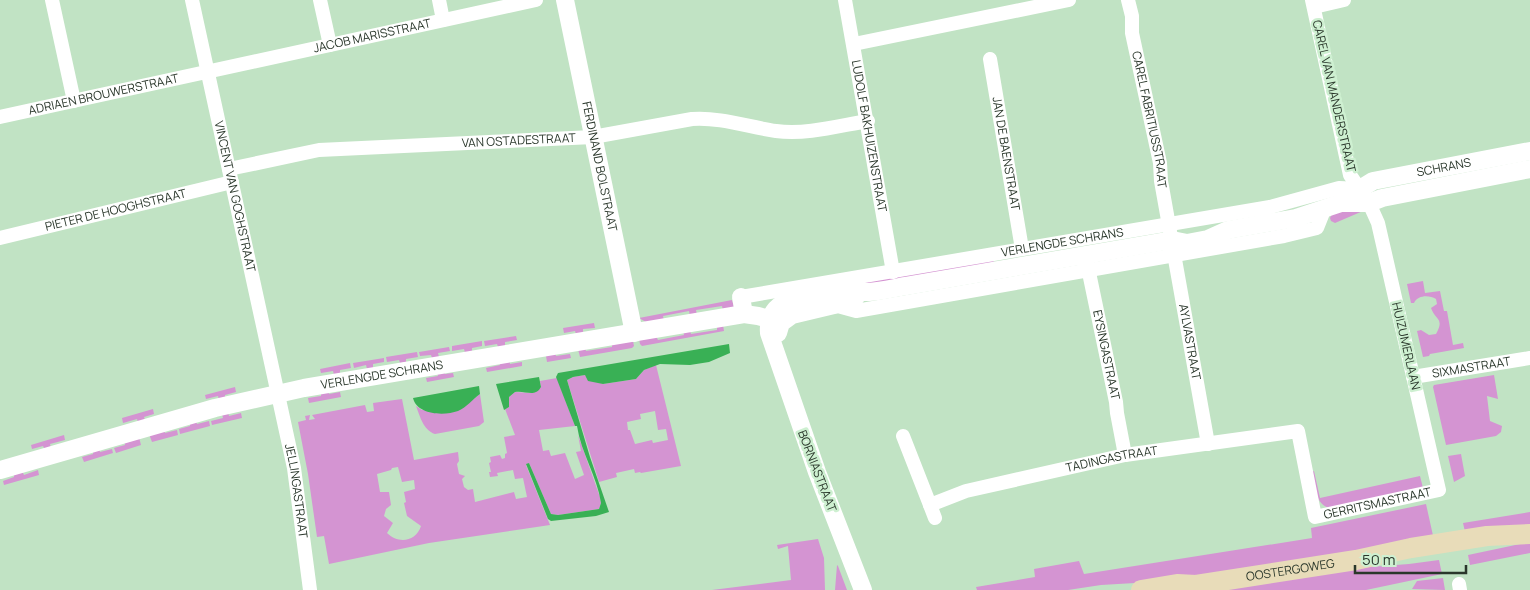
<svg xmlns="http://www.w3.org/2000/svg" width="1530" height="590" font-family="Manrope,sans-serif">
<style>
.green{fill:#d494d2;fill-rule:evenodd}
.water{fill:#39b055}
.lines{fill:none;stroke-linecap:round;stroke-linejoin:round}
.minor{stroke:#fff;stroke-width:14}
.tertiary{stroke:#fff;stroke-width:18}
.secondary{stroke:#e8dcb9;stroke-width:20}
.labels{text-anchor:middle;stroke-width:5;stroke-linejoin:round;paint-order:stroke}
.street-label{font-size:12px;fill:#2a372b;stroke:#cef0d1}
</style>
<rect width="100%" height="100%" fill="#c1e3c4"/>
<path class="green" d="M1355,208L1363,211L1335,223L1331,221L1330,218L1332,214Z
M993,258L994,264L869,285L836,288Z
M1423,281L1425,293L1440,291L1444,311H1447L1453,345L1463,343L1464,348L1430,354L1429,356L1423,357L1417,331L1421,330L1429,335L1436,334C1445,318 1435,320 1431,308L1437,304L1436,299C1429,295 1418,295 1414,303H1411L1407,284Z
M732,300L734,307L723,311L722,306L696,310L697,315L690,316L689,311L663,316L664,321L646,322L639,318Z
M594,323L595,328L583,329V333L576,334L575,331L564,333L563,328Z
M717,325H723L724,331L642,346L640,344L639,339L656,336L658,340L684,335L683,331L690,330L691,334L717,330Z
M516,336L517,340L505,342V346L498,347L497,344L485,346L484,341Z
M482,341V346L472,348V351L465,353L464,349L452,351V346Z
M633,341L634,346L632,348L580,357L578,349L585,347L586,351L612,347V343Z
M449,347L450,351L438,353L439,357L432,358L431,355L420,356L419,352Z
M417,352L418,357L406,359V362L400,363L399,360L387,362L386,357Z
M555,352L556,356L570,354L571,358L547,362L546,356Z
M384,358V362L373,364V368L367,369L366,365L354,368L353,363Z
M509,360L510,364L522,362V366L487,372L486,368L500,365L499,362Z
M350,363L351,368L340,370V373L334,375L333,371L321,373L320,369Z
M656,365L681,466L641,473L640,472L635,473L634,469L616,473L617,477L599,482L567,380L573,377L585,375L603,384L636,379L644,370ZM655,411L658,430L666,429L668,440L653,443L652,440L635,444L630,430H628L627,422L641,419L640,414Z
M444,371L445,374L453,373L454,377L427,382L426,378L438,376L437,372Z
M1494,375L1498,399L1487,396L1490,421L1502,426L1501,432L1496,436L1446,445L1433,387L1434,385Z
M557,378L575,426L539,430L543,451L549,450L551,456L565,453L575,479L584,475L576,452L581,451L578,435L600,497L601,503L599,509L558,515L551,514L529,463L526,465L550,525L429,543L329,564L324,536L317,537L308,474L298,422L306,420L305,416L310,415L309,420L315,419L312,415L365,405L367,412L374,411L373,403L402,399L414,460L458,452L459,461L457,464L459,474L465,476L462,479L464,487L468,490L473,489L475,502L514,492L516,499L527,497L523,478L515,479L513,470L497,473L498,476L490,477L489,472H491L489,463L491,462L490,457L500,455L502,459L505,458V454L507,453L504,437L515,435L505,409L509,407V397L515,392L533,393L541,387L540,381ZM398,467L402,482L414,480L415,489L404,492L406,502L404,503L407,516L421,526C416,542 398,544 387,533L393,523L384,516L386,509L391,505L389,492H380L377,474L391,470L392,468Z
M235,387L236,392L225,395V398L219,400L218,396L206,399L205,395Z
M328,390L329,394L340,392L341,397L309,403L308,398L321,396V392Z
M480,394L484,422L479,426L435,434C423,430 420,416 416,406L422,410L471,401Z
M153,409L154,414L144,417L145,420L138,422L137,419L123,423L122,418Z
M228,412L229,416L241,413L242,418L212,425L211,421L223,418L222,414Z
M196,421L197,424L209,421L210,426L180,434L179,429L190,426V423Z
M164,430L165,433L177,430L178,435L152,442L149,434Z
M64,435L65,440L50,444L51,448L45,450L43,446L32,449L31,445Z
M139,437L141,445L116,453L114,448L125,445L124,441Z
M99,449L100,452L112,449L113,453L84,462L82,457L93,454V451Z
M1461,454L1465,476L1454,482L1448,456Z
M38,470L39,475L4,485L3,481L14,477V474L22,471L24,475Z
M1314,471L1320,498L1420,476L1423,488L1329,508C1315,504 1315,485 1312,472Z
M1426,504L1434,540L1169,581L1101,585L1068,590H977L976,587L1035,577L1034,569L1079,561L1084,574L1312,538L1311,528Z
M1530,512V526L1466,536L1463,523Z
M818,539L824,558L825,590H712L791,580L788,546L778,549L777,545Z
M1530,542V553L1470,565L1468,555Z
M1439,560L1442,574L1366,590H1215L1356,568L1409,564Z
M837,565L838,566L847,590H835Z
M1443,578L1445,590L1412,589L1417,581Z"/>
<path class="water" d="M729,344L730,353L709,362L690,365L660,364L644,370L636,379L603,384L588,381L585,375L573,377L567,380L590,457L609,512L596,516L551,521L548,519L526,464L529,463L551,514L558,515L599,509L601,503C597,476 581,453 577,426H575L556,377L558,373Z
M539,377L541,387C535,398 525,390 515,392L509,397V407L504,410L496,384Z
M479,386L480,394C473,399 466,408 458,411C444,416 417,415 413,398Z"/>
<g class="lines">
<g class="minor">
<path d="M52,0L74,101"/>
<path id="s1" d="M192,0L294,468L310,590"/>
<path d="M320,0L330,45"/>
<path d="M439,0L443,20"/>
<path id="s2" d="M845,0L893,272"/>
<path id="s3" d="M1128,0L1132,16V33L1160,163L1161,181L1208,444"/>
<path d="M1314,7L1344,0"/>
<path d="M854,44L1069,0"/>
<path id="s4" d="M990,59L1022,249"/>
<path id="s5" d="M0,117L536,0"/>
<path id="s6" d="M229,169L319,150L593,137L692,119C721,117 748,127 776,131C806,135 838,126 868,121"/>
<path id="s7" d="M0,238L232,182"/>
<path id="s8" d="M1087,263L1116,402L1117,413L1125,455"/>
<path id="s9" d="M741,297L1270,207L1339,188L1360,189"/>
<path d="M834,305L856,311L1284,236L1317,228L1325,208"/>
<path id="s10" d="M1413,377L1530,358"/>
<path id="s11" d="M903,436L930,505L966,491L1125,455L1298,431L1315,517L1439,490L1378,223L1369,203L1350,175L1312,0"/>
<path d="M930,505L935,518"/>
<path d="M1459,584L1460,590"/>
</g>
<g class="tertiary">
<path id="s12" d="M565,0L634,333"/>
<path id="s13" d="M1341,203L1360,189L1373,181L1530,151"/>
<path d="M741,297L744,314"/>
<path d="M778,333L781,323L792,315L834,305L856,297"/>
<path id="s14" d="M0,470L215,408L304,388L744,314L758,316L780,322"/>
<path d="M863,590L817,472L769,333C765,286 837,293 869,292C881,291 894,288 906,286L1172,240L1187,243L1208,239L1228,230L1296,218L1341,203H1369L1382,198L1530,169"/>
</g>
<path class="secondary" id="s15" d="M1141,590L1177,584L1196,585L1356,560L1411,548L1487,536L1530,534"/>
</g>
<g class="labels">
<g class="street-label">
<text dy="4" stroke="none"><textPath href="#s5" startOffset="381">JACOB MARISSTRAAT</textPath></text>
<text dy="4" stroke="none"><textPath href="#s5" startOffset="106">ADRIAEN BROUWERSTRAAT</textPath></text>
<text transform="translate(1334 96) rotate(77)" y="4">CAREL VAN MANDERSTRAAT</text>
<text dy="4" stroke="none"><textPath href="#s3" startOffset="122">CAREL FABRITIUSSTRAAT</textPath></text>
<text dy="4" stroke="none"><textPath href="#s2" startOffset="138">LUDOLF BAKHUIZENSTRAAT</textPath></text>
<text dy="4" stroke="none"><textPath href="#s6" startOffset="292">VAN OSTADESTRAAT</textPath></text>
<text dy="4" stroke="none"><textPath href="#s4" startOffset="96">JAN DE BAENSTRAAT</textPath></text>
<text dy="4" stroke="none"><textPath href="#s12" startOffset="170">FERDINAND BOLSTRAAT</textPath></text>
<text dy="4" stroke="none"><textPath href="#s13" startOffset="111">SCHRANS</textPath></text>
<text dy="4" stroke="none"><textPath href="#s1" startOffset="201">VINCENT VAN GOGHSTRAAT</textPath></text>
<text dy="4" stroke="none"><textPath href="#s7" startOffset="119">PIETER DE HOOGHSTRAAT</textPath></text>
<text dy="4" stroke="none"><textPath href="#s9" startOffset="326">VERLENGDE SCHRANS</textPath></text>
<text dy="4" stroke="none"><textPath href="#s3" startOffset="348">AYLVASTRAAT</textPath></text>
<text transform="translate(1406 346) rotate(77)" y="4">HUIZUMERLAAN</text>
<text dy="4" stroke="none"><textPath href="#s8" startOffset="94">EYSINGASTRAAT</textPath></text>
<text dy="4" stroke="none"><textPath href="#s10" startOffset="59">SIXMASTRAAT</textPath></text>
<text dy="4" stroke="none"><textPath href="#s14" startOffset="394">VERLENGDE SCHRANS</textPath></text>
<text dy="4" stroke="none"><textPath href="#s11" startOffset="262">TADINGASTRAAT</textPath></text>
<text transform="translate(817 471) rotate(69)" y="4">BORNIASTRAAT</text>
<text dy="4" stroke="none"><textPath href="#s1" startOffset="502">JELLINGASTRAAT</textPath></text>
<text dy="4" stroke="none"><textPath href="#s11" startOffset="602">GERRITSMASTRAAT</textPath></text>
<text dy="4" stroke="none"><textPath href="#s15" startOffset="151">OOSTERGOWEG</textPath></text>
</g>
</g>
<path d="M1355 565v8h111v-8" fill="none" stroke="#2a372b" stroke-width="2.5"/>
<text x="1362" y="565" font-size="15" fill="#2a372b" stroke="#cef0d1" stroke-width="4" paint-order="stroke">50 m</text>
</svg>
